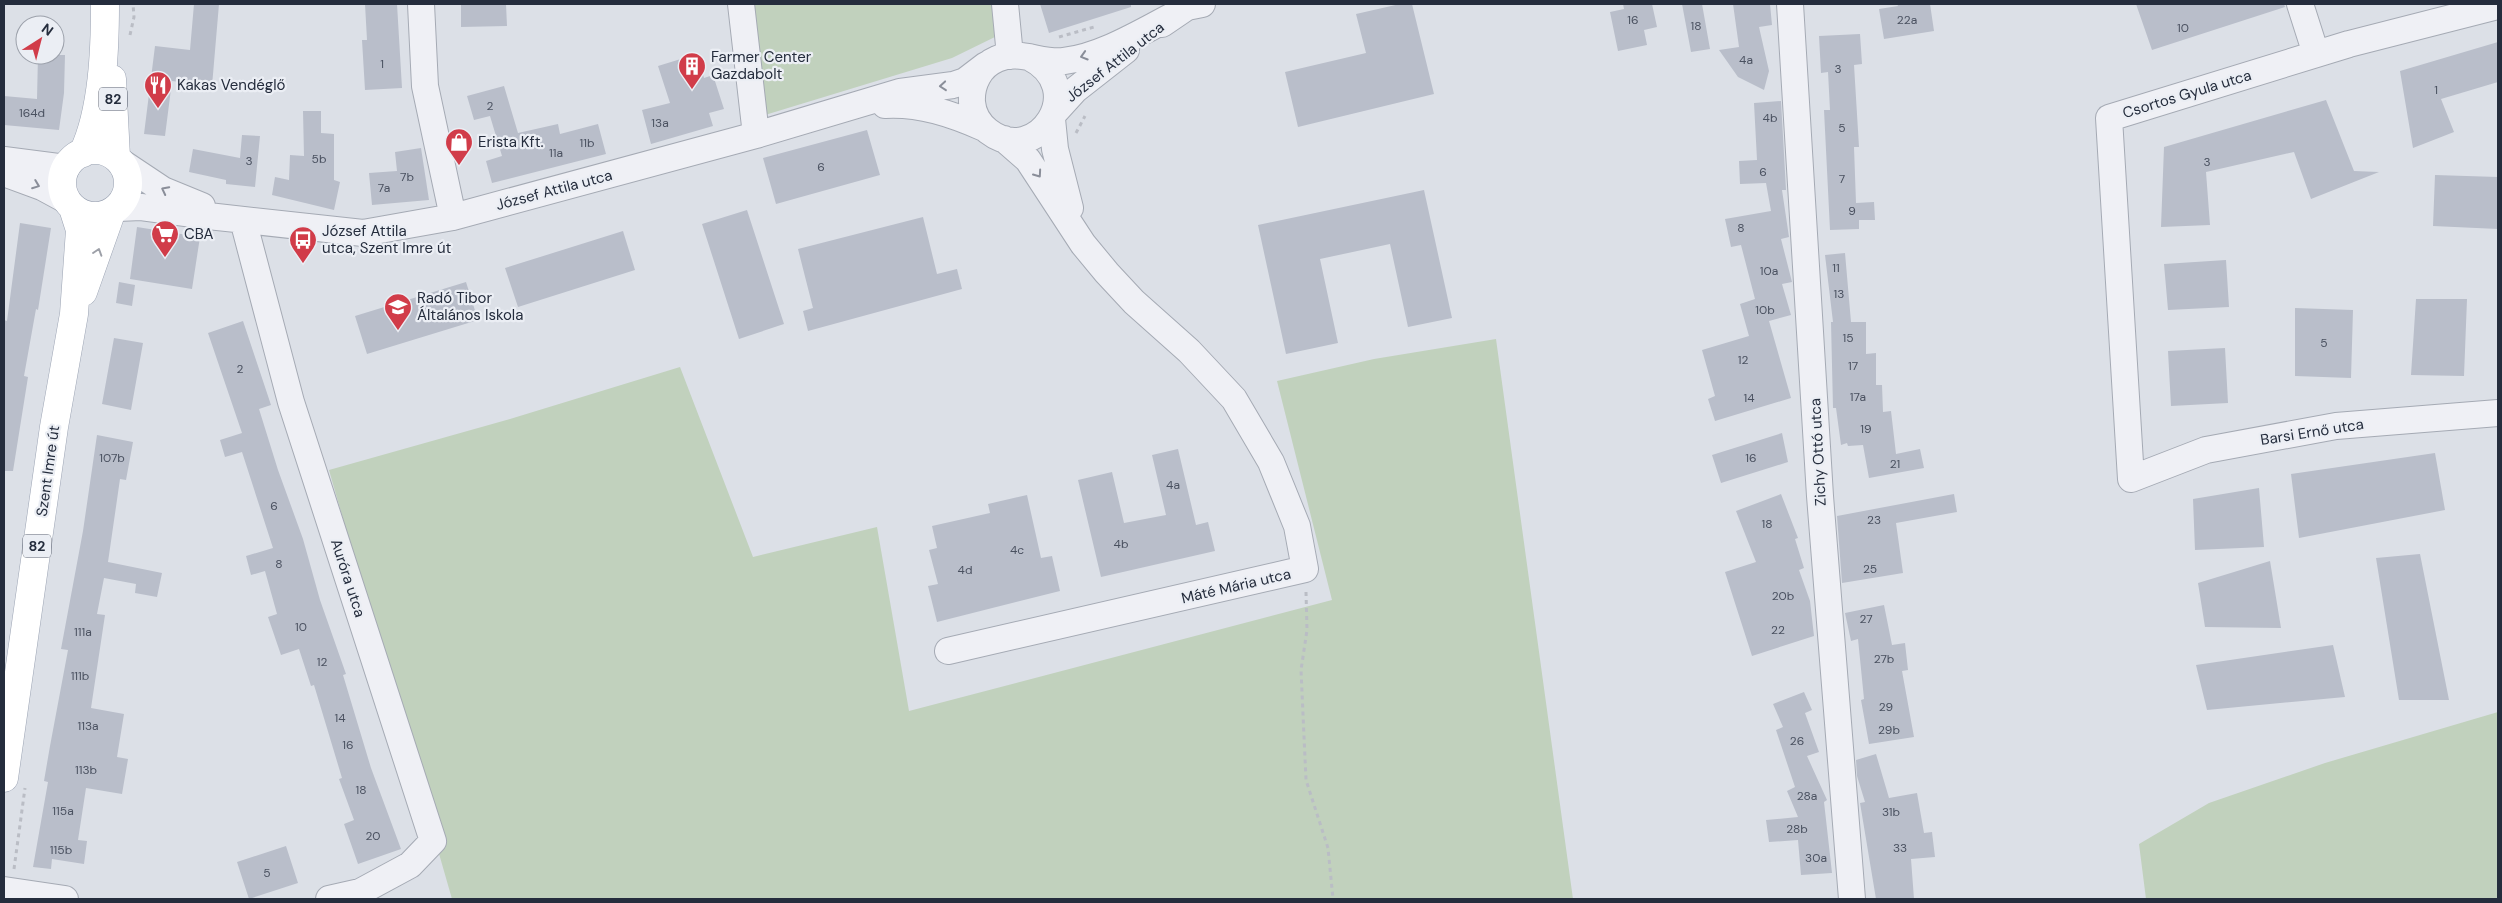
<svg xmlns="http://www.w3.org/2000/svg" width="2502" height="903" font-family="'DM Sans',sans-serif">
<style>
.green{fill:#c1d1bd}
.building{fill:#b9beca}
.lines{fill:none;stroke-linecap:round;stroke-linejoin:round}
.minor-casing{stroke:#a5aab4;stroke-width:28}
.major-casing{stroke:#9ba3b3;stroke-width:29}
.path{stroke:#babdc5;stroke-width:3;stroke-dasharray:4 4;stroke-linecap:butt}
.minor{stroke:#eff0f5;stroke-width:26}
.major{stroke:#fff;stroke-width:28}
.oneway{stroke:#8a8e99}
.oneway2{stroke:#9da0a8}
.labels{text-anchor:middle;stroke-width:4.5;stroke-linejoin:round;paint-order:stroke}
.number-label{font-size:12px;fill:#4a5160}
.shield{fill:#ebeef4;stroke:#606774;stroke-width:1}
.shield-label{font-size:14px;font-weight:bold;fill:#252d3d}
.poi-label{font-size:15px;fill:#252d3d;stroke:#ebeef4;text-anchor:start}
.street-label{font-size:15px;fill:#252d3d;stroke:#ebeef4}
</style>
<rect width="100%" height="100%" fill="#dce0e7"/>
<path class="green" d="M752,4H996L999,35L952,58L765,115Z
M1496,339L1573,899H452L329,470L510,419L680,367L753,557L877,527L909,711L1332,600L1277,381L1374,359Z
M2498,712V899H2146L2139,844L2209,803L2325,763Z"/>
<path class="building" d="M194,4H219L212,86L172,81L165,136L144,134L155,46L190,50Z
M365,4H397L402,88L365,90L362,40H367Z
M461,4H506L507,26L461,27Z
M1040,4H1131V7L1049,33Z
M1400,4H1412L1434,94L1298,127L1285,72L1366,53L1356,14Z
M1623,4H1652L1657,27L1644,30L1647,45L1618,51L1610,12L1624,9Z
M1682,4H1702L1710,49L1691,52Z
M1733,4H1770L1772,25L1759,27L1769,71L1764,90L1738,77L1719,50L1739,47Z
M1897,4H1930L1934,31L1884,39L1879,9L1898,6Z
M2136,4H2284L2285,7L2152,50Z
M1860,34L1862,64L1854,65L1859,147H1854L1856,203L1874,202L1875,220H1859V229L1830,230L1824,110H1830L1828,72L1821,73L1819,36Z
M2498,42V82L2441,99L2454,132L2413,148L2400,71Z
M697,54L704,78L713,75L724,109L709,113L713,126L651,144L642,110L670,103L658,66Z
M38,55H65L64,93L59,130L4,125V96L37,99Z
M504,86L518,133L558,124L560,134L598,124L606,154L492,183L486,161L502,156L490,116L474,120L467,96Z
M2326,100L2354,171L2379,172L2311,199L2294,152L2206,172L2210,225L2161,227L2164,147Z
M1781,101L1786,190H1782L1789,237L1781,239L1792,282L1782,284L1791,315L1769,321L1791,398L1715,421L1708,399L1715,396L1702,350L1749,336L1740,304L1755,299L1741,245L1731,247L1725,219L1771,211L1766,183L1740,184L1739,161L1757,160L1754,103Z
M303,111H321V133L334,134V180L340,182L334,210L272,195L275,177L289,180L290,155L304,156Z
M867,130L880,175L776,204L763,158Z
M242,135L260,136L255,187L226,184V180L189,172L193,149L240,158Z
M421,148L429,200L372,205L369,173L397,171L395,152Z
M2435,175L2498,177V229L2433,226Z
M1424,190L1452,318L1408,327L1390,244L1320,259L1338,343L1286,354L1258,225Z
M747,210L784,324L739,339L702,224Z
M923,217L937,274L957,269L962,289L808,331L803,311L813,308L798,249Z
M20,223L51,228L38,310L36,309L24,376L28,377L13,471H4V320L7,321Z
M137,227L200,237L192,289L130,279Z
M623,231L635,270L518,307L505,268Z
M1845,253L1851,322H1866V354L1876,353V385H1882L1883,412L1891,411L1896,454L1920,449L1924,468L1869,478L1863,445L1848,446L1847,443L1841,445L1836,408H1833L1831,322H1833L1825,255Z
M2226,260L2229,307L2168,310L2164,264Z
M119,282L135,285L132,306L116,303Z
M466,282L478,320L367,354L355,316Z
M2416,299H2467L2464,376L2411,375Z
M2295,308L2353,310L2351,378L2295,376Z
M243,321L271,405L259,409L278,470L303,539L320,600L346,674L343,675L371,768L401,849L358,864L344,824L354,820L339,779L342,778L314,685L311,686L299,649L281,655L268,617L277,614L265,571L251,575L246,556L273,548L242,452L225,457L220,440L242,433L208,333Z
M114,338L143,343L131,410L102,404Z
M2225,348L2228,403L2171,406L2168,351Z
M1782,433L1788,462L1721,483L1712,455Z
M97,435L133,442L126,480L120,479L108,562L162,573L157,597L135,593L136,584L104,578L97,614L105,615L91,708L124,714L117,757L128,759L122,794L86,788L78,840L87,841L84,864L52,859L51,869L33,867L48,782L44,781L50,746L68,650L61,649L83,531Z
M1178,449L1196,525L1208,522L1215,551L1101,577L1078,480L1112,472L1124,523L1166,515L1152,455Z
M2435,453L2445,510L2299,538L2291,474Z
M2259,488L2264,547L2195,550L2193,499Z
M1781,494L1798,538L1795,539L1804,568L1799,570L1810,601L1814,636L1752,656L1725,572L1756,562L1736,511Z
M1954,494L1957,512L1896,523L1903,573L1842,583L1837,516Z
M1027,495L1041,558L1052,556L1060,591L937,622L928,586L938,584L929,550L937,548L932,526L990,513L988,504Z
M2420,554L2449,700H2399L2376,558Z
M2270,561L2281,628L2205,627L2198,583Z
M1884,605L1892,645L1905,643L1908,670L1902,671L1914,737L1869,744L1861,700L1864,699L1858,639L1851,641L1845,613Z
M2333,645L2345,697L2207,710L2196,665Z
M1804,692L1812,710L1805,713L1819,752L1807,756L1827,800L1824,802L1832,873L1801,875L1798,840L1769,842L1766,820L1798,817L1787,791L1795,787L1776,730L1783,727L1773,704Z
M1876,754L1889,798L1917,793L1924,833L1932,832L1935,857L1911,859L1914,899H1876L1860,803L1865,802L1857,776L1856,760Z
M286,846L298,883L249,899L237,862Z"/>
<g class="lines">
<g class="minor-casing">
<path id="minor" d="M421,4L425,86L453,217
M741,4L756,135
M1005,4L1010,56
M1790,4L1820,496L1852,899
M2300,4L2316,54
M2498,6L2349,44L2109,118L2131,479L2206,450L2336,426L2498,413
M1162,24L1187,7L1202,4
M1029,57C1091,88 1037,169 988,131C979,124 973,114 972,102C971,84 980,66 997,59C1019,49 1041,64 1064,61C1103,56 1141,32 1176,14
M885,105C920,103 952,114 984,128
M1055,112L1075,90L1126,50
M1052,119L1055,149L1070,208
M4,160L66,168
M121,162L163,190L202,206
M4,173L42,187L66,200
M118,208L141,207L208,216L363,233L453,217L756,135L900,92L953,85L965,81L986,65
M243,220L291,402L433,841L410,865L360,892L363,899
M948,651L1305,569L1297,526L1271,462L1234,399L1189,351L1134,302L1107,273L1083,244L1028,160L1004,139
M4,890L65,899
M329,899L360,892"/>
</g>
<g class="major-casing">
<path id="major" d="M112,79L116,157
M62 183a33 33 0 1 1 66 0a33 33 0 1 1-66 0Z
M83,153C103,111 105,49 105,4
M83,292L111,213
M4,778L54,427L74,314L80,230L73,208"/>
</g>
<path class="path" d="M130,35L134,17L133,4
M1059,37L1094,27
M1076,133L1085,116
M1306,592L1307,630L1301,670L1306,780L1328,848L1333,899
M14,869L25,788"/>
<use href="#minor" class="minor"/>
<use href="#major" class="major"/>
</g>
<defs><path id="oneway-chevron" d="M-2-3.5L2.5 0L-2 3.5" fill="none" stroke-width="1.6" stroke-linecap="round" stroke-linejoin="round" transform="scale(1.25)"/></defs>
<g class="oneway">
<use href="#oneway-chevron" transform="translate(1084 56) rotate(163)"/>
<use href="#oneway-chevron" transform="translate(943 86) rotate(175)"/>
<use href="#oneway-chevron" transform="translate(1038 174) rotate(55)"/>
<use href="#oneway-chevron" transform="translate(36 185) rotate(21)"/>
<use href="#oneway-chevron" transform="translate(165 190) rotate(-153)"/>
</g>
<use class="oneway2" href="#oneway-chevron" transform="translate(98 252) rotate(-72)"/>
<defs>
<g id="building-pin" transform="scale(1.4375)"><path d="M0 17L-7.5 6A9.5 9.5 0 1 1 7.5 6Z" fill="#d13c49" stroke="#ebeef4"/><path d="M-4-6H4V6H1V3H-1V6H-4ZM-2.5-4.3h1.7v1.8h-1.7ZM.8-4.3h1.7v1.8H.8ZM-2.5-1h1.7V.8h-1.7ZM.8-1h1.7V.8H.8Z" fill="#fff"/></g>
<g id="restaurant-pin" transform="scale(1.4375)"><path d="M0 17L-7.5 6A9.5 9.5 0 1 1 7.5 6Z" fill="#d13c49" stroke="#ebeef4"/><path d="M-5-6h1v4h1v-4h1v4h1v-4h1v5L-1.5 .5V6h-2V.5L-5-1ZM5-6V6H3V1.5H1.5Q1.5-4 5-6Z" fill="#fff"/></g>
<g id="shop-pin" transform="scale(1.4375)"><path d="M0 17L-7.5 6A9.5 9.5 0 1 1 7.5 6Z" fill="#d13c49" stroke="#ebeef4"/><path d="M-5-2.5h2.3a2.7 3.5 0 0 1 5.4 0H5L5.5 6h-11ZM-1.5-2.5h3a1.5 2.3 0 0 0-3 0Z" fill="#fff"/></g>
<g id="supermarket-pin" transform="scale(1.4375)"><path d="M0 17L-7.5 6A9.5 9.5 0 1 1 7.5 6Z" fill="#d13c49" stroke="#ebeef4"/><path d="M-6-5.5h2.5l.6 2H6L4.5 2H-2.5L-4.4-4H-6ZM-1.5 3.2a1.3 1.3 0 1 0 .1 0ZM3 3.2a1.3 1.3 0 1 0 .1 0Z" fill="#fff"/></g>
<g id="bus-pin" transform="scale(1.4375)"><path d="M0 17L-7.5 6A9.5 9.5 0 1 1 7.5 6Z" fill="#d13c49" stroke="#ebeef4"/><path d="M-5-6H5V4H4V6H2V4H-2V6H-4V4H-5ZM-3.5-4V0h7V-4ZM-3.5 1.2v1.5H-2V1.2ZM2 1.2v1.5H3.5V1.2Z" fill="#fff"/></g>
<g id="school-pin" transform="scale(1.4375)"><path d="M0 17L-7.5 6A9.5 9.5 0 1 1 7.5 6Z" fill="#d13c49" stroke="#ebeef4"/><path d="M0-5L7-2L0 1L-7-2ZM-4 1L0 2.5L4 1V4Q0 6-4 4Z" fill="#fff"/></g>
</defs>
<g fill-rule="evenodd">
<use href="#building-pin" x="692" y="66"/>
<use href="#restaurant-pin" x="158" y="85"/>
<use href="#shop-pin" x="459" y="142"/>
<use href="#supermarket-pin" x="165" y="234"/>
<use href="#bus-pin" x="303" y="240"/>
<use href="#school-pin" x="398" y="307"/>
</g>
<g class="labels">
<g class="number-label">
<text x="1633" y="24">16</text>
<text x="1907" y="24">22a</text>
<text x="1696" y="30">18</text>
<text x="2183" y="32">10</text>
<text x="1746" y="64">4a</text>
<text x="382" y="68">1</text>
<text x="1838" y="73">3</text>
<text x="2436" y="94">1</text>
<text x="490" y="110">2</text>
<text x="32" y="117">164d</text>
<text x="1770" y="122">4b</text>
<text x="660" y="127">13a</text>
<text x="1842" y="132">5</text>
<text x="587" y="147">11b</text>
<text x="556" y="157">11a</text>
<text x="319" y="163">5b</text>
<text x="249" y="165">3</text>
<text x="2207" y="166">3</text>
<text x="821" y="171">6</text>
<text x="1763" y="176">6</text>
<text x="407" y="181">7b</text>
<text x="1842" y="183">7</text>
<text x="384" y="192">7a</text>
<text x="1852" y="215">9</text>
<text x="1741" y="232">8</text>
<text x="1836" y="272">11</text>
<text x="1769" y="275">10a</text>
<text x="1839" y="298">13</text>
<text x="1765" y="314">10b</text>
<text x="1848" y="342">15</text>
<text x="2324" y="347">5</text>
<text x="1743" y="364">12</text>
<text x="1853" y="370">17</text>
<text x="240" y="373">2</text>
<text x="1858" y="401">17a</text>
<text x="1749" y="402">14</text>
<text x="1866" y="433">19</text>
<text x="112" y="462">107b</text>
<text x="1751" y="462">16</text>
<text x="1895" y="468">21</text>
<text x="1173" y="489">4a</text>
<text x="274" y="510">6</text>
<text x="1874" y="524">23</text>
<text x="1767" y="528">18</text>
<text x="1121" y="548">4b</text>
<text x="1017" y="554">4c</text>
<text x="279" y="568">8</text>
<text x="1870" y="573">25</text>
<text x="965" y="574">4d</text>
<text x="1783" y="600">20b</text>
<text x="1866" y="623">27</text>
<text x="301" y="631">10</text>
<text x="1778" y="634">22</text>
<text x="83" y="636">111a</text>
<text x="1884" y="663">27b</text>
<text x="322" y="666">12</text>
<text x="80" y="680">111b</text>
<text x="1886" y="711">29</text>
<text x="340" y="722">14</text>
<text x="88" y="730">113a</text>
<text x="1889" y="734">29b</text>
<text x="1797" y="745">26</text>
<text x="348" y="749">16</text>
<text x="86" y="774">113b</text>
<text x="361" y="794">18</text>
<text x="1807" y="800">28a</text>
<text x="63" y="815">115a</text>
<text x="1891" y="816">31b</text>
<text x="1797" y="833">28b</text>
<text x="373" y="840">20</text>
<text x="1900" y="852">33</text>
<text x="61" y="854">115b</text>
<text x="1816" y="862">30a</text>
<text x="267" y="877">5</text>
</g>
<g class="shield">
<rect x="99" y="87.5" width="28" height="23" rx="4"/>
<rect x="23" y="534.5" width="28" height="23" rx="4"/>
</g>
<g class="shield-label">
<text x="113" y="104">82</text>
<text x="37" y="551">82</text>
</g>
<g class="poi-label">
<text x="711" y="62">Farmer Center<tspan x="711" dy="17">Gazdabolt</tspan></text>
<text x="177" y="90">Kakas Vendéglő</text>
<text x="478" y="147">Erista Kft.</text>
<text x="322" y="236">József Attila<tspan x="322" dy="17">utca, Szent Imre út</tspan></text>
<text x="184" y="239">CBA</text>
<text x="417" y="303">Radó Tibor<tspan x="417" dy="17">Általános Iskola</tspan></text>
</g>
<g class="street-label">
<text transform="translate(1115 62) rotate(-38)" y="5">József Attila utca</text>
<text transform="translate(2187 94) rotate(-17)" y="5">Csortos Gyula utca</text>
<text transform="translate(554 190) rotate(-15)" y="5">József Attila utca</text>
<text transform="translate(2312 432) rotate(-9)" y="5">Barsi Ernő utca</text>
<text transform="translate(1818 452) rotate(-93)" y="5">Zichy Ottó utca</text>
<text transform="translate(48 471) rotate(-82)" y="5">Szent Imre út</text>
<text transform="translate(348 578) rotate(72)" y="5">Auróra utca</text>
<text transform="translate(1236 586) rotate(-13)" y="5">Máté Mária utca</text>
</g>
</g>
<rect width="2502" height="903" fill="none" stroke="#252d3d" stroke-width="10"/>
<g transform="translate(40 40) rotate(36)"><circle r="24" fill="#ebeef4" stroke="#9ca1ab"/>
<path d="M0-4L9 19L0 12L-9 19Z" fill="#d13c49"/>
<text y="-8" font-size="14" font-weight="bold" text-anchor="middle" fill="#252d3d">N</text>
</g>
</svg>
